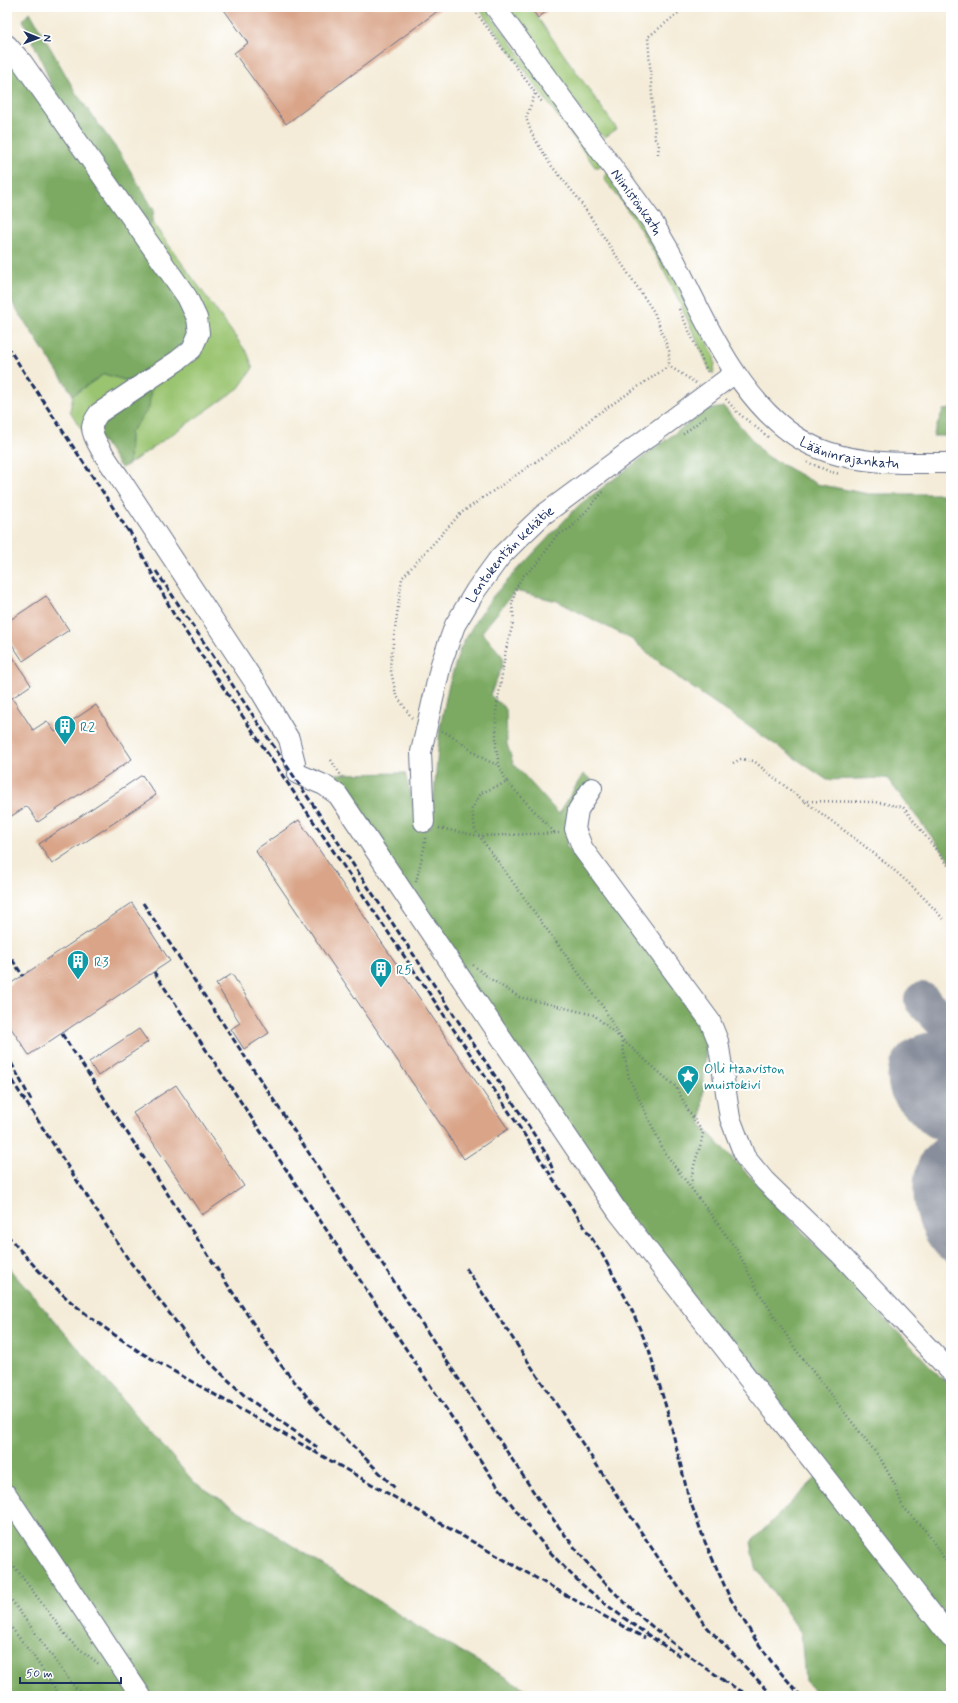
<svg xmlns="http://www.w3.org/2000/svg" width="958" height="1703" font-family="Mynerve,sans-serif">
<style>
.green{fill:#9ac470;stroke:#5a7a67}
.forest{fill:#7baa62;stroke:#4b6c60}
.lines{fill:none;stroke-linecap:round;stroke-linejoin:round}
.taxiway{stroke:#888e9b;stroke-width:36}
.runway{stroke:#888e9b;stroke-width:91}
.building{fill:#d9a488}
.minor-casing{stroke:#677189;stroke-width:22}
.path{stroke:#677189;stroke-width:2.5;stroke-dasharray:1 3;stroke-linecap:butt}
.minor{stroke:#fff;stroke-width:20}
.rail{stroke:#1b2f5e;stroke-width:3;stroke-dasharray:6 3;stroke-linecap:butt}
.labels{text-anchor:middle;stroke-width:4;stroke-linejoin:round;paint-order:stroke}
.street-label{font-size:14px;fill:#1b2f5e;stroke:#fff}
.culture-label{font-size:14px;fill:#0d838f;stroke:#fff;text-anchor:start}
</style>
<rect width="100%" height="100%" fill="#fff"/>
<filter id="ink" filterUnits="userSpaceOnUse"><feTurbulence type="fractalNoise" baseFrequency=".025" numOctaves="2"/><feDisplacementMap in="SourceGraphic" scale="8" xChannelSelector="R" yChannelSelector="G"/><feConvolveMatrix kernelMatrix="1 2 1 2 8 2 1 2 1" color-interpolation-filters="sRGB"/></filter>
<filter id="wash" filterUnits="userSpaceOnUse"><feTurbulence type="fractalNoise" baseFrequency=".012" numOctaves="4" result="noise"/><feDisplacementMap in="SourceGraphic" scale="16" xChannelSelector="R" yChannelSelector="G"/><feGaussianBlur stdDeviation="0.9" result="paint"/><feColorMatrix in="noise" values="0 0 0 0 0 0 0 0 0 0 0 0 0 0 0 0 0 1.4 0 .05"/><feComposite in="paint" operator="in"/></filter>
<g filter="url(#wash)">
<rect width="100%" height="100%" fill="#f4ecd8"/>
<path class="green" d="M478,7H485L602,164L599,167H595Z
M504,7H530L617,129L605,137L598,133Z
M607,172L650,233L714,355L715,364L713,374L710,371C681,303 652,238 605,180V175Z
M152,222L248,354L253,368L239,388L129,464L130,433L149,408L93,449L70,411L73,395L104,374L128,381L146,229Z"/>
<path class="forest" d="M30,12L76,93L121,155L154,210L152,222L146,229L195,333L161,366L128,381L104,374L73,395L7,295V34L57,102L44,66L23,20Z
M151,389L149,408L130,433L129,464L121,468L96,430Z
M724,407L765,455L817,484L868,494H951V862L887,778L827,780L681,680L631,639L557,601L515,591L482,632L503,657L502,667L490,695L506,709L507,744L513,763L559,814L583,774L592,780L573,816L566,846L659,955L707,1032L701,1125L951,1388V1696H821L805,1681L801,1633L756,1568L751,1542L825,1469L625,1215L332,780L336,774L405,773L419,824L431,828L440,728L448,688L460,649L475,622L493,596L579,505L706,410Z
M951,409V436H933L943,410Z
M7,1266L194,1482L418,1627L538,1696H7Z"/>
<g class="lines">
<path class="taxiway" d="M922,1000L951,1030
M951,1150C946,1154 939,1159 936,1165C926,1190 933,1225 951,1243"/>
<path class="runway" d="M933,1078L951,1097"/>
</g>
<g id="blocks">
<path class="building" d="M222,7H443L286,124L234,53L248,43Z
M530,7H552L538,18Z
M46,596L69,630L23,661L7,637V622Z
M7,648L31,685L12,698L33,730L47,721L55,732L96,705L132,759L38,822L27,806L7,819Z
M142,775L156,795L52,864L39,844Z
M299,820L508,1129L464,1159L255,850Z
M132,903L170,961L29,1055L7,1022V986Z
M232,974L269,1033L244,1049L231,1029L240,1023L216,984Z
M139,1029L148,1042L98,1076L89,1062Z
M176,1085L244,1186L202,1215L133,1113Z"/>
</g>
</g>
<g filter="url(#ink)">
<use href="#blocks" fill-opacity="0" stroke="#677189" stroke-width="1"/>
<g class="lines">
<g class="minor-casing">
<g id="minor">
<path id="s1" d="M495,7L654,224C661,237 669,249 675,261C709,328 750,427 828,452C867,465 911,463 951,463"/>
<path d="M7,45L22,62L187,297L197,318L199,333L192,349L177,361L99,413C96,417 93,421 92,427C91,438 112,467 119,477L261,692L289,739L295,763"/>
<path d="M298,774L324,785L338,795L618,1212L951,1638"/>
<path d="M592,788L578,810L575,829L583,849L710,1021L718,1041L730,1118L745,1157L765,1181L839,1253L951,1372"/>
<path id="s2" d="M424,822L421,752L441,664L455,625L476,590L500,557L521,536L543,515L735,373"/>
<path d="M7,1495L141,1696"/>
</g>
</g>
<path class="path" d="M472,7L542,102
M535,94L526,118L532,134L550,164L577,197L654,312L669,351V366
M658,154L659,144L655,139L648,37L686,7
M679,309L708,373
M726,399L737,412L768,437
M683,434L708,415
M807,462L831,472L840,474
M603,492L572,527L556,536L538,563L522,577L516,588L512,605L514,620L506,649L496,712V747L499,765L507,782L481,793L472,809L475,830L603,1007L621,1038L629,1078L665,1153L737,1250L757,1289L796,1350L880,1458L895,1485L903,1508L927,1532L951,1569
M412,718L396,695L390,666L402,578L461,513L573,436L593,417L669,366L696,383
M442,731C463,740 476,759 499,765
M331,760L342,777
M733,763L741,759L754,761C817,815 890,856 944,920
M507,782L555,833
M804,801L875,802L903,807L951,869
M439,828L479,836L559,833
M416,882L425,844V838
M473,965L489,978L519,997L594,1015L676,1087L688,1110L703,1133C700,1153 690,1167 692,1188
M7,1557L71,1642L100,1665
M7,1594L73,1685L84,1696
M7,1622L34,1657L60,1696"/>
<use href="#minor" class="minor"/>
<path class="rail" d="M7,346L131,535
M129,530L173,613L522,1131L602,1254L630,1306L649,1350L669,1417L688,1495L705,1542L730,1598L755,1639L774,1665L801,1696
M156,571L530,1128L547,1155L554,1173
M143,903L543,1506C564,1533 584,1562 608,1586C644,1623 685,1653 726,1682
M7,952L23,976
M154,972L497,1485C521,1517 545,1549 573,1576C606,1607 643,1632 680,1656
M62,1034L280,1364L324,1417L395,1488
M7,1055L31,1100
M7,1073L128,1259L199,1352L246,1397L317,1447
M7,1235C27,1258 46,1280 69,1300C91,1319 116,1336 140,1352L587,1607L645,1638
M466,1268L665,1568L707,1627L773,1696
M722,1680L750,1696"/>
</g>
</g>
<defs>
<g id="building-pin" transform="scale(1.15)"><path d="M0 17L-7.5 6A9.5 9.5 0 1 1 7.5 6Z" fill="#0f9aa8" stroke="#fff"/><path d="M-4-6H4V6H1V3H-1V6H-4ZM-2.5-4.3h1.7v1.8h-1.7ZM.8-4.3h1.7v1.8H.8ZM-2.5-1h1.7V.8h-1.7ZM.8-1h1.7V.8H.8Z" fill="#fff"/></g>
<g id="sight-pin" transform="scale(1.15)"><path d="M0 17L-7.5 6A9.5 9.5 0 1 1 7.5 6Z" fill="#0f9aa8" stroke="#fff"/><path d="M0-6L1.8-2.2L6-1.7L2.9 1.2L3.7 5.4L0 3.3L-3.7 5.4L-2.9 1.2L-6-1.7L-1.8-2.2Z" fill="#fff"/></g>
</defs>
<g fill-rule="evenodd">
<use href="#building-pin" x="65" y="726"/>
<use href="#building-pin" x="78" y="961"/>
<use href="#building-pin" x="381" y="969"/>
<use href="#sight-pin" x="688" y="1076"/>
</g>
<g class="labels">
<g class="street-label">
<text dy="5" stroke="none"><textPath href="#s1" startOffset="241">Niinistönkatu</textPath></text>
<text dy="5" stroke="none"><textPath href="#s1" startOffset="584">Lääninrajankatu</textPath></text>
<text dy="5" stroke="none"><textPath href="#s2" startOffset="292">Lentokentän kehätie</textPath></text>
</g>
<g class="culture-label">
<text x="80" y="731">R2</text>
<text x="94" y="966">R3</text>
<text x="396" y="974">R5</text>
<text x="704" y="1073">Olli Haaviston<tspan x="704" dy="16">muistokivi</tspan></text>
</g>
</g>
<rect width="958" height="1703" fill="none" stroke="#fff" stroke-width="24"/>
<g transform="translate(38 38) rotate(91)" stroke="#ffffff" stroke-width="3" paint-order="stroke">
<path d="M0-3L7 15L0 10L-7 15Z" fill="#1b2f5e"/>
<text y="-6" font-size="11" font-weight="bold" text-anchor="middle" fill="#1b2f5e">N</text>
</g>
<path d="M20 1677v6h101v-6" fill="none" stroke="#1b2f5e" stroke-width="2"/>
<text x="26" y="1677" font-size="12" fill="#1b2f5e" stroke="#ffffff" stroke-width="3" paint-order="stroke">50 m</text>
</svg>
